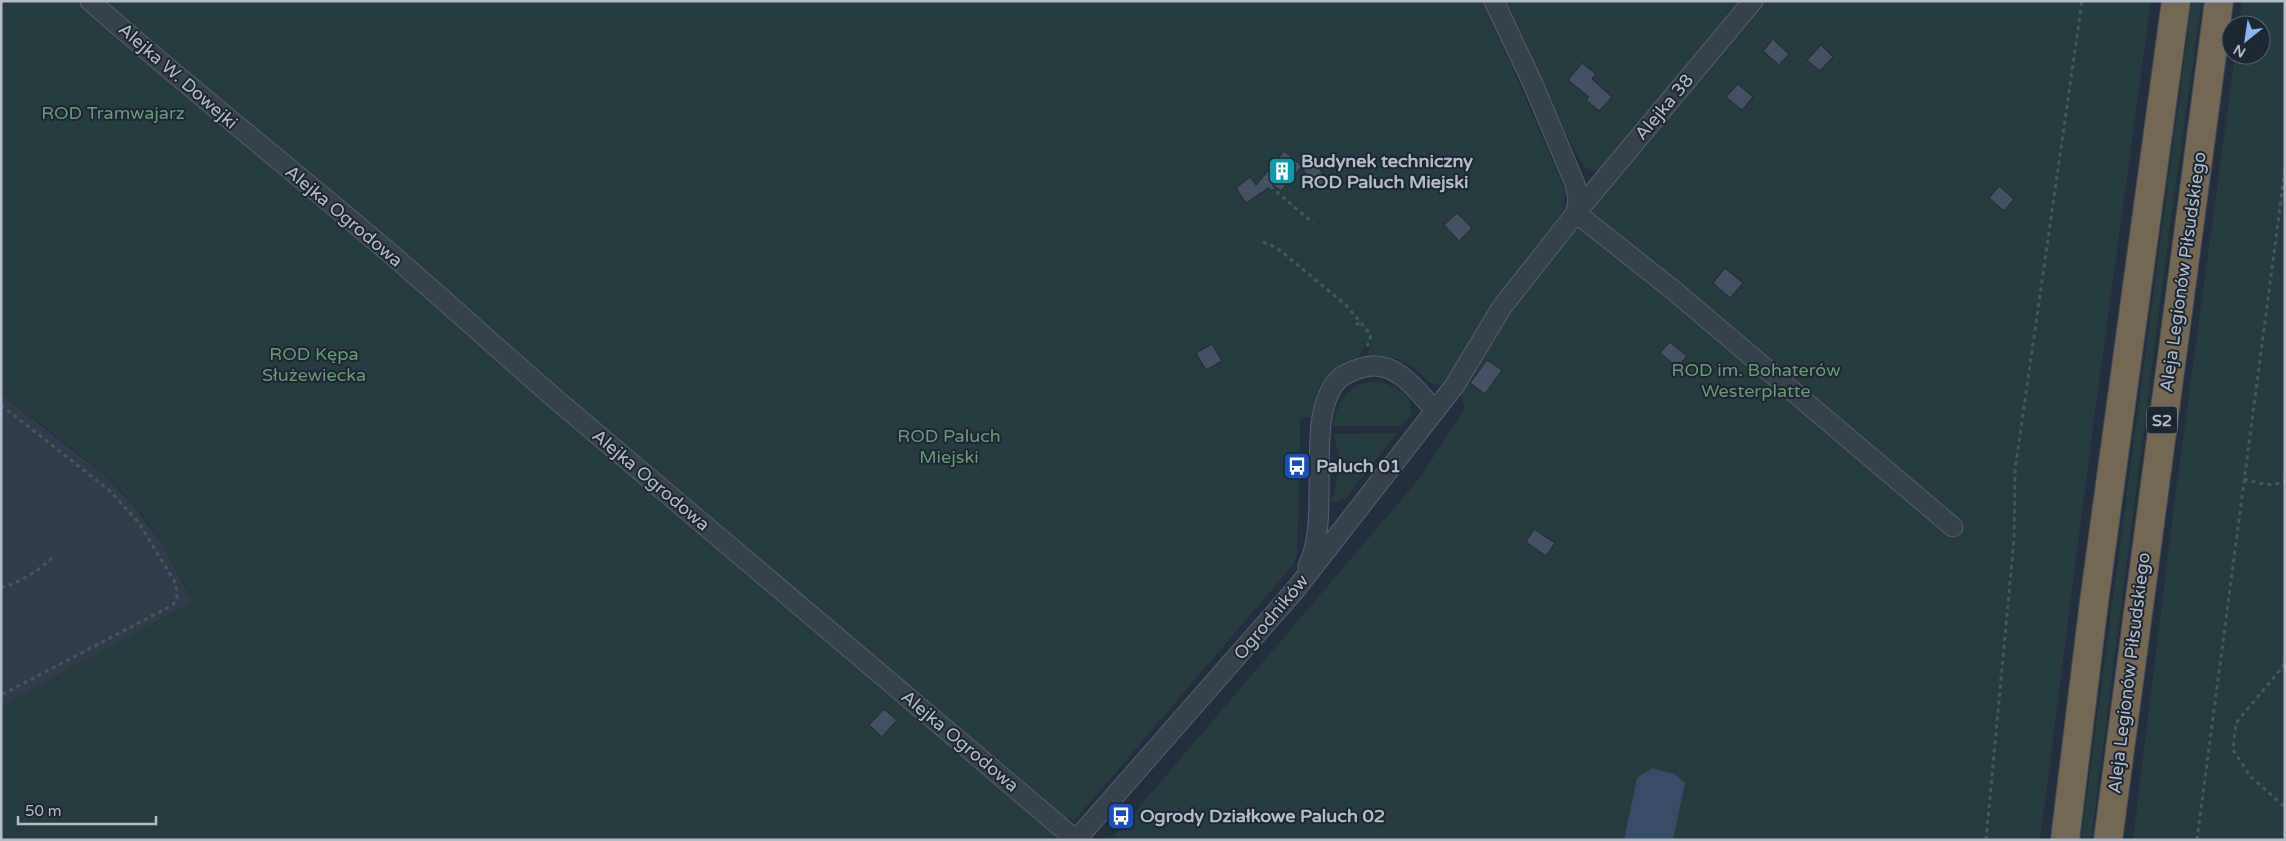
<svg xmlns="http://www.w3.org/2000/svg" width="2286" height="841" font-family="'Varela Round',sans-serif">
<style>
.airport{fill:#323c4b}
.green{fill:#263c3f}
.water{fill:#394c67}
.building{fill:#455162;stroke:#1f2835}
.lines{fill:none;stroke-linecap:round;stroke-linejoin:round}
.minor-casing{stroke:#565f6c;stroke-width:21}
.highway-casing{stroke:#434c59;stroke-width:30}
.path{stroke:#44595c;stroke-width:3;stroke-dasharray:4 4;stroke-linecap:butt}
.minor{stroke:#38414e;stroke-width:19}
.highway{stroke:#746855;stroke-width:28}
.labels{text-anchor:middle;stroke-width:4;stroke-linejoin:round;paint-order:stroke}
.shield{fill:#1d2633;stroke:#878f9c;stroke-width:1}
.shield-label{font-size:16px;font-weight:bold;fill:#b4bcc9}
.street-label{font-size:18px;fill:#b4bcc9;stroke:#1d2633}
.park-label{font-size:18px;fill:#6b9a76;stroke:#1d2633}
.poi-label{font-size:18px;font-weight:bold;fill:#b4bcc9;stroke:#1d2633;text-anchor:start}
</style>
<rect width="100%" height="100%" fill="#242f3e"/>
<path class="airport" d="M1,394L104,475L133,505L162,544L193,602L1,706Z"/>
<path class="green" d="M1,1H1483L1565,190L1564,207L1600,173L1584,167L1554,112L1505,1H2151L2094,419L2040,840H1111L1419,479L1465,409L1460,392L1446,382L1440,385L1431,383L1414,368L1391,357L1367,355L1371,342H1366L1360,356C1329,370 1315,382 1312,417L1300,418V455H1292L1291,475H1299L1297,554L1293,565L1074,821L1069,817L1054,834L1056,840H1V706L193,601C175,568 158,533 133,504C95,462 46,429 1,394Z
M2192,1H2202L2170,227L2091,840H2081Z
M2242,1H2285V840H2133L2174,506L2235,55H2261V25H2239Z
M1381,382C1399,388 1413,395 1411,415L1401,426H1333C1335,409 1344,391 1361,384C1367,382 1375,382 1381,382Z
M1397,433L1345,499L1336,502H1331C1339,480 1342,456 1333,434Z"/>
<path class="water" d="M1652,768L1674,774L1685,783L1673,840H1624L1637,778Z"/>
<path class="building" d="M1773,39L1789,54L1779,65L1763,51Z
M1821,45L1833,57L1820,71L1807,60Z
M1582,63L1596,74L1592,79L1612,97L1599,111L1586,100L1589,97L1568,80Z
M1738,84L1753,97L1742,110L1726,97Z
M1284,151L1302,166L1281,191L1273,185L1246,203L1236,188L1250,177L1256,185Z
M1315,161L1327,181L1315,188L1303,169Z
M1999,186L2014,199L2004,211L1989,198Z
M1457,213L1472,228L1459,241L1444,225Z
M1725,268L1743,283L1730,298L1713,283Z
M1670,342L1687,356L1677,367L1660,353Z
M1212,344L1222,361L1206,370L1196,353Z
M1487,360L1502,370L1485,394L1470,383Z
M1534,529L1555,543L1546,556L1526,542Z
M884,709L897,720L882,737L869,725Z"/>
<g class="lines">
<g class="minor-casing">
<path id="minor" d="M90,1C186,86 287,165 384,248C445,300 504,355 565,407C734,552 906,695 1076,840
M1753,1L1576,213L1672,289L1953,527
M1308,566C1333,517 1302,412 1340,378C1345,374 1355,370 1361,368C1394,357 1417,390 1435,411
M1076,840L1296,589L1455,385L1502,307L1576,213L1578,199L1575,184L1533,84L1494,1"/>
</g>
<g class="highway-casing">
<path id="highway" d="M2065,840L2094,602L2176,1
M2108,840L2219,1"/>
</g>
<path class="path" d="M1264,181L1313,223
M1263,242L1277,248L1346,305L1371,335L1366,350
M1356,325L1360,322
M1,405L109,490L139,523L176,584L177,597L173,605L1,695
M2244,479C2256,482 2273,489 2285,480
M1,588C22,581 37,572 53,557
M2285,664L2236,723L2233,750L2251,777L2285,807
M1986,840L2014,540L2015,470L2082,1
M2197,840L2285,169"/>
<use href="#minor" class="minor"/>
<use href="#highway" class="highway"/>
</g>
<defs>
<g id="building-square" transform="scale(1.4375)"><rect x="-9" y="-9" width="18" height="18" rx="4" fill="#0f9aa8" stroke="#1d2633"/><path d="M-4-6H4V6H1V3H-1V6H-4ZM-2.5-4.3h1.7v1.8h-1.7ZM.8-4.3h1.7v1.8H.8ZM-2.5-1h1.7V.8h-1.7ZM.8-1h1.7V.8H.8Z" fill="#fff"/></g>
<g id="bus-square" transform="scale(1.4375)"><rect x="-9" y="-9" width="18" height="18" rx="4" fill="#1a4fb4" stroke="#1d2633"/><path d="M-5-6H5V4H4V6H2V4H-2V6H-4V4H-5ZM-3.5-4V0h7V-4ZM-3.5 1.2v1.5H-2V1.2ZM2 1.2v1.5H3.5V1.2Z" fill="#fff"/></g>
</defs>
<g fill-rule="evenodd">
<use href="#building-square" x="1282" y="171"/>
<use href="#bus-square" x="1297" y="466"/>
<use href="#bus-square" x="1121" y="816"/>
</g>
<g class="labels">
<rect class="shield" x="2147" y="406.5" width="30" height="27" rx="4"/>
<g class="shield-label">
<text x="2162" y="426">S2</text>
</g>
<g class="street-label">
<text transform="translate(178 76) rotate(41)" y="6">Alejka W. Dowejki</text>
<text transform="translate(1664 107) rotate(-50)" y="6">Alejka 38</text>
<text transform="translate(344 216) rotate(40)" y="6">Alejka Ogrodowa</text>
<text transform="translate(2183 272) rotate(-82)" y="6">Aleja Legionów Piłsudskiego</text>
<text transform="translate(651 480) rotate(40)" y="6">Alejka Ogrodowa</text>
<text transform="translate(1271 617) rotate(-50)" y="6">Ogrodników</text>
<text transform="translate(2129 673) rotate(-83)" y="6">Aleja Legionów Piłsudskiego</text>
<text transform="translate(960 741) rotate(40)" y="6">Alejka Ogrodowa</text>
</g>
<g class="park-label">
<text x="113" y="119">ROD Tramwajarz</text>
<text x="314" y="360">ROD Kępa<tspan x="314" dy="21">Służewiecka</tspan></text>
<text x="1756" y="376">ROD im. Bohaterów<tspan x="1756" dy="21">Westerplatte</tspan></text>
<text x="949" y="442">ROD Paluch<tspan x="949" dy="21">Miejski</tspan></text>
</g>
<g class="poi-label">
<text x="1301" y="167">Budynek techniczny<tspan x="1301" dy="21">ROD Paluch Miejski</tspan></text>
<text x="1316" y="472">Paluch 01</text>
<text x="1140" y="822">Ogrody Działkowe Paluch 02</text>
</g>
</g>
<rect width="2286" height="841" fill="none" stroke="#b4bcc9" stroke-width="5"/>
<g transform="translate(2246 40) rotate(210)"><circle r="24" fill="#1d2633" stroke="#59626f"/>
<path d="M0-4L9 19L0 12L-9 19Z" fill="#8ab4f8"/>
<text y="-8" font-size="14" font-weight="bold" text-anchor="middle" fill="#b4bcc9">N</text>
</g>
<path d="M18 816v8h138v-8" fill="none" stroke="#b4bcc9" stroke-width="2.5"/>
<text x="25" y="816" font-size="15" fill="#b4bcc9" stroke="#1d2633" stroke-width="4" paint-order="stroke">50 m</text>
</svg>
